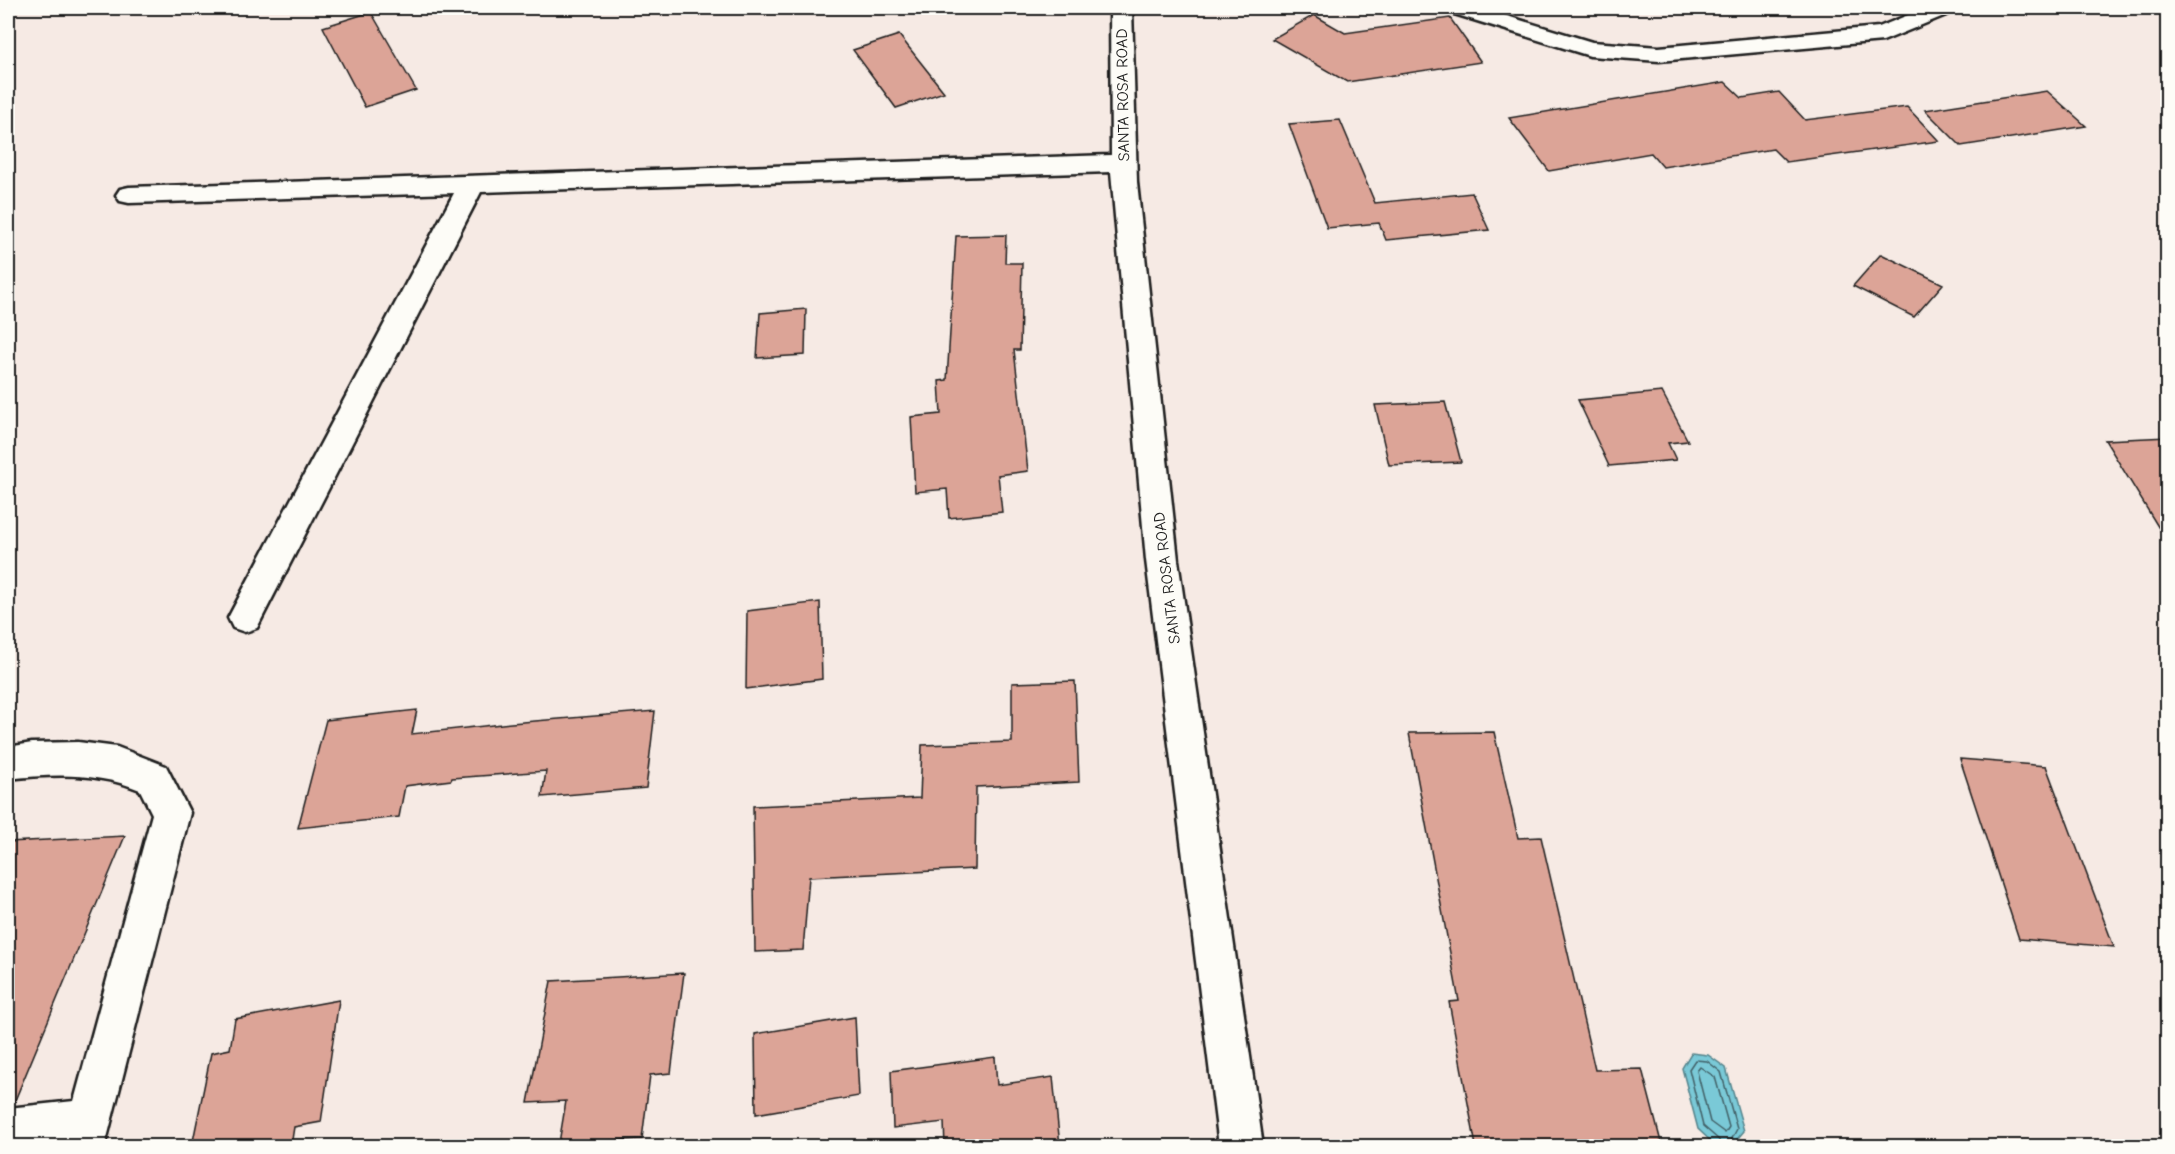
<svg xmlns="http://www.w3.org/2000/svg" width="2175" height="1154" font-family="'Comic Neue',sans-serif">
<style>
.water{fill:#7ac9d7;stroke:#54848c;stroke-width:1.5}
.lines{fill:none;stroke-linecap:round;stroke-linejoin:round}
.shore{stroke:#426167;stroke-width:1.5}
.building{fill:#dca497;stroke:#1c1c1c;stroke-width:1.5}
.minor-casing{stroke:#1c1c1c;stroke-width:5}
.minor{fill:#fdfcf7;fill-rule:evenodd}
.labels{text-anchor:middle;stroke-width:4.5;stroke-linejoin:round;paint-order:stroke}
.street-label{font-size:16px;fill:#1c1c1c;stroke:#fdfcf7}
</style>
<rect width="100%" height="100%" fill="#f6eae4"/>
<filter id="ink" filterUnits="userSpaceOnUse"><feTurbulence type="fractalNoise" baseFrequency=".0167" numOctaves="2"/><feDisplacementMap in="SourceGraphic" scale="12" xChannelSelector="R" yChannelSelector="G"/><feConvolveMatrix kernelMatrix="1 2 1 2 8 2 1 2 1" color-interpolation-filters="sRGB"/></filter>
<g filter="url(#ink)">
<path class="water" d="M1691,1053L1708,1055L1726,1068L1744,1131L1733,1144L1715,1145L1698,1129L1682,1068Z"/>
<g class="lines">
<path class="shore" d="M1700,1067L1715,1077L1729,1127L1725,1133L1710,1122L1697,1071Z
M1720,1146L1719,1140L1703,1126L1689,1069L1695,1060L1707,1061L1721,1072L1737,1129L1728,1146"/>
</g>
<path class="building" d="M371,12L416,90L365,107L323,27Z
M1314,15L1345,33L1450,18L1481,62L1347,82L1272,39Z
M899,35L944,92L896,108L853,50Z
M1725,82L1742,98L1779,92L1805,120L1907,107L1939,141L1786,162L1773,149L1663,167L1651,153L1549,171L1509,118Z
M2047,91L2086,126L1961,146L1925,110Z
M1340,120L1375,203L1472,193L1489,230L1386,240L1379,223L1327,228L1289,124Z
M1006,235L1005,263H1022L1020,350H1014L1028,471L998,475L1002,512L949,518L947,489L915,492L911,417L941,414L939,381L947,380L956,236Z
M1881,254L1943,284L1914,317L1853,286Z
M806,309L805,355L757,358L760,313Z
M1662,392L1688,441L1668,443L1676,460L1609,466L1578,400Z
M1445,402L1461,462L1389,465L1375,405Z
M2168,437V543L2105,440Z
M820,602L822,679L746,689L747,611Z
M1075,681L1079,782L976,787L975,869L809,877L803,950L755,952L753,806L920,798L922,745L1012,742V683Z
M417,710L412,734L511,723L655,711L646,788L542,797L546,771L452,778L451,780L405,786L399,817L298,828L326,720Z
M1494,732L1518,838L1541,837L1595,1070L1642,1069L1662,1146H1476L1449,1002L1459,1001L1409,733Z
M1960,759L2046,766L2114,947L2019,939Z
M125,836L13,1105L8,1106V842Z
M684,973L671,1073L650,1075L642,1139L559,1143L566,1101L528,1103L551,981Z
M339,1000L321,1122L294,1127L291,1146H192L211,1053L230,1049L235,1019Z
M855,1017L859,1096L756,1114L755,1034Z
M995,1057L997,1085L1053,1077L1060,1146H945L944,1122L893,1128L891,1071Z"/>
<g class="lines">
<g class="minor-casing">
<path id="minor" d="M1110,8H1132L1137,182L1178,560L1263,1146H1219L1146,560L1111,172L481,192L257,628L245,632L233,628L228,618L454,193L129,203L120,201L116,195L120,189L129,187L1111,155Z
M1448,8H1481L1592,42L1659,47L1879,27L1925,8H1954L1951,13L1883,41L1659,61L1590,56L1451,13Z
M78,742L117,747L166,766L190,813L105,1146H8V1108L74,1101L152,814L140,790C97,772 53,774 8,779V747L32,743Z"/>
</g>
<use href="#minor" class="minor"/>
</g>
</g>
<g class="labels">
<g class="street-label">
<text transform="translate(1122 95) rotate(-91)" y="6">SANTA ROSA ROAD</text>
<text transform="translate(1166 578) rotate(-97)" y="6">SANTA ROSA ROAD</text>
</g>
</g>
<rect width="2175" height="1154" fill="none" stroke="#fdfcf7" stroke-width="30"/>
<rect x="15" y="15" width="2145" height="1124" fill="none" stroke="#1c1c1c" stroke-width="2" filter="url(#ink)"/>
</svg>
